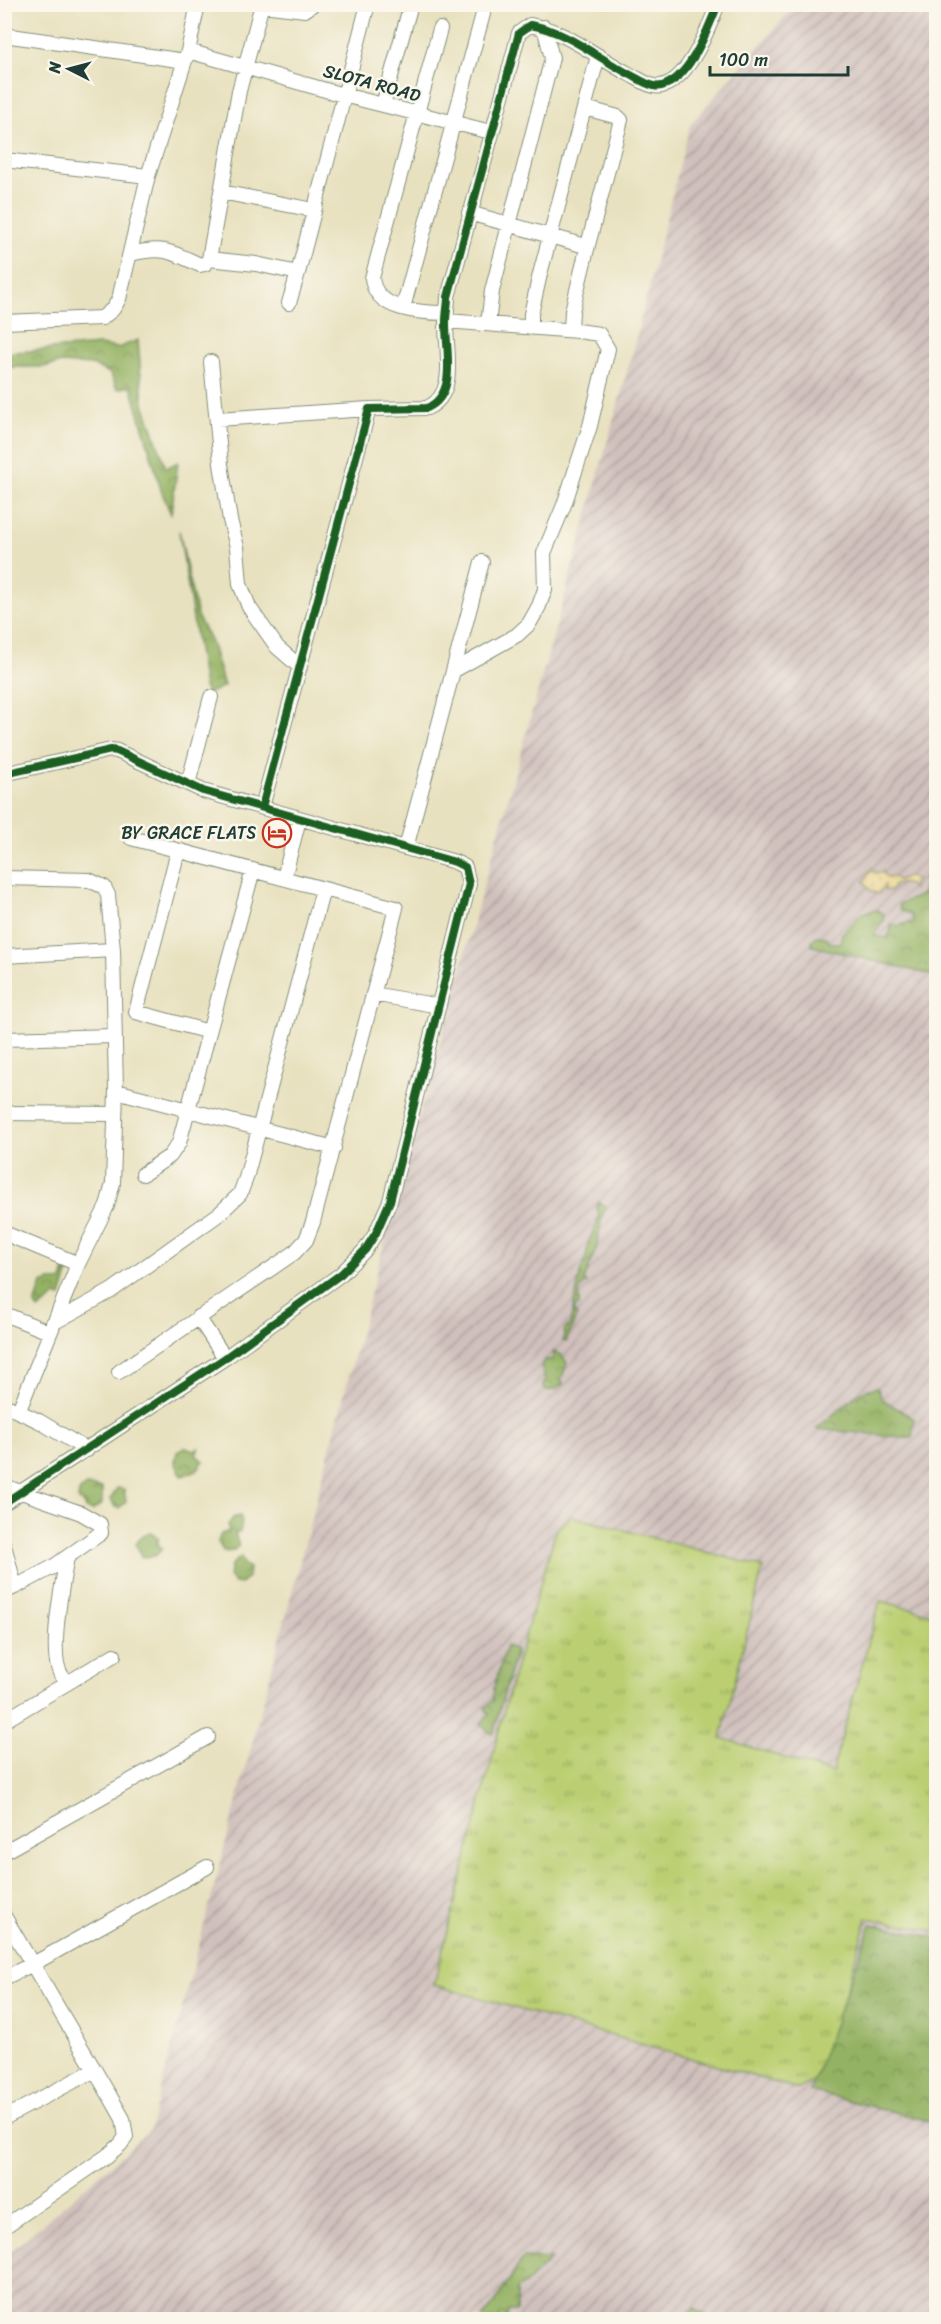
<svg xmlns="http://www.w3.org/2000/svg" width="941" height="2324" font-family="Sriracha,sans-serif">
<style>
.built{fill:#f4d3c0}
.industrial{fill:url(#industrial-furrows)}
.grass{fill:url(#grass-tufts);stroke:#6d8653;stroke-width:1.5}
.forest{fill:url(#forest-crowns);stroke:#5a784c;stroke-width:1.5}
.sand{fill:url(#sand-dots);stroke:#868c69;stroke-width:1.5}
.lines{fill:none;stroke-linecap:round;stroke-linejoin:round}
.minor-casing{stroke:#848f7a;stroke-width:16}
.minor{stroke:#fff;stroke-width:14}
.cycleway-casing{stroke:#fbf7ec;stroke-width:11}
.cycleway{stroke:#1b5e20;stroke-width:8}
.labels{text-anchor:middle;stroke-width:5;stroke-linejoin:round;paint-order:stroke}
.street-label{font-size:18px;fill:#1f3d34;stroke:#fbf7ec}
.poi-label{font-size:18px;fill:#1f3d34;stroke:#fbf7ec;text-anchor:end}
</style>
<defs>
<pattern id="industrial-furrows" width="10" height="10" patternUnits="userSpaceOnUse" patternTransform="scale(1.5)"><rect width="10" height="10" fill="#d0c0bc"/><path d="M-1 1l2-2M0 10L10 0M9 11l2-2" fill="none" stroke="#a89d9a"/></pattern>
<pattern id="grass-tufts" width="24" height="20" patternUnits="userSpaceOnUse" patternTransform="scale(1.5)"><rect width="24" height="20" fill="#bbcf72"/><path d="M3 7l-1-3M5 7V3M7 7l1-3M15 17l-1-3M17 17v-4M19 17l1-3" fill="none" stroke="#97a95e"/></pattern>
<pattern id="forest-crowns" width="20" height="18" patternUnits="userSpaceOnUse" patternTransform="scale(1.5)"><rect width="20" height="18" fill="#94b264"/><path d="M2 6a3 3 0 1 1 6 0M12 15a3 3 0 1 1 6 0" fill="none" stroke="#789253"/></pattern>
<pattern id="sand-dots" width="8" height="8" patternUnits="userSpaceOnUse" patternTransform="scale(1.5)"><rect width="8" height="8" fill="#eeda9e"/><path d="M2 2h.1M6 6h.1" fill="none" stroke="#ccbc89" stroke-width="1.8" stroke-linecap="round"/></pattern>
</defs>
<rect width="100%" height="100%" fill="#fbf7ec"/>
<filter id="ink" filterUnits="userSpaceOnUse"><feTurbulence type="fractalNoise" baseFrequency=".0167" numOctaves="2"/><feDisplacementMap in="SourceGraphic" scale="12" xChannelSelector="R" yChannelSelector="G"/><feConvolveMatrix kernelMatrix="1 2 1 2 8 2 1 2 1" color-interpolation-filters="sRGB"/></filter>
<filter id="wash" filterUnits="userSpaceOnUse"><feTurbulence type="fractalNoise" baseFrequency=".008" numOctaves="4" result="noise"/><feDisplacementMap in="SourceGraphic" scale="24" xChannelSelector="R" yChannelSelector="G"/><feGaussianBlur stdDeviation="1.35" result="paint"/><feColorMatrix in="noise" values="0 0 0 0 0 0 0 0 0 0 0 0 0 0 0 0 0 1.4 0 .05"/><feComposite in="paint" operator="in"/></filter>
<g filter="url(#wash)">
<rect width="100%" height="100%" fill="#e8e1bf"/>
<path class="built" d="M5,1996L11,1997L5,2057L4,1996Z"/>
<path class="industrial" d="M795,5H936V2319H5L4,2258L150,2130L389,1225L632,354L690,125Z"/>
<path class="grass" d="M571,1516L763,1567L721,1738L832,1773L880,1601L936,1615V1931L867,1918L821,2077L798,2089L434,1985L509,1691L556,1530Z"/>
<path class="forest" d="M138,340L143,401L166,468L178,462L171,514L162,493L131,386L117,389L110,373L92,365L62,363L43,367H5V353L99,345L118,348Z
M179,531L197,616L211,642L224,686L208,694L204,687Z
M936,872V976L812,946V940L817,936L826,937L830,943H840L842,934L862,913L877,910L884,914L883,921L874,936L887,938L891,930L890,924L897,925L914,922L910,914L900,910L899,904L924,894L925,878Z
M599,1202L607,1207L602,1215L596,1249L584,1280L587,1283L584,1284L579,1292V1306L576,1307L574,1313L577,1315L566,1342L563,1341L565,1329L570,1325L581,1270L585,1263L589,1241L597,1223L599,1215L597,1206Z
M66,1265H71L61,1297L56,1296L38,1310L35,1305L42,1284L50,1281H62Z
M554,1352L561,1355L567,1363L561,1380L563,1384C557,1389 554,1391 546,1390L543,1386L545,1378L541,1367L544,1360H552Z
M877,1387L882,1399L914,1419L912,1438L816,1429L861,1392Z
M185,1447L195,1450L199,1448L196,1455L204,1461L197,1470L182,1476L175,1462L177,1452Z
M86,1486L102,1488V1504L92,1511L85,1509L84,1505L78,1499L79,1492Z
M117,1488L124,1489L126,1502L119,1508L115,1507L111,1499Z
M240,1516L242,1521L240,1532L235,1534L239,1545L233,1551L224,1552L218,1542L221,1534L229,1531L228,1525L233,1518Z
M150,1533L158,1537V1544L162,1549L155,1556L141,1557L136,1544L141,1537Z
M241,1557L244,1565L249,1568L248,1577L241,1584L234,1583L229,1576L231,1565Z
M506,1646L516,1650L493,1734L488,1732L481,1723L489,1714L485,1708L493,1701L494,1688Z
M871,1924L936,1937V2110L934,2122L810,2091Z
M523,2258L551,2259L529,2281L517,2289V2311H508L507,2319H482L495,2303Z
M694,2308L708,2317L706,2319H686Z"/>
<path class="sand" d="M872,869L876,873L882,872L887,878L892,876L898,880L909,876L912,879H917L913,883V889C906,881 903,884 895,884L891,891L885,890L884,886L878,894L871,891L864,881Z"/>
</g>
<g filter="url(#ink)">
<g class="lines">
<g class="minor-casing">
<path id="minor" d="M262,5L305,10L313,4
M440,29L372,278C375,311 421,313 447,313
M4,35L185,61
M188,51L343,95L491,132
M383,105L411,4
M4,160L148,176
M221,192L314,210
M469,213L582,245H588L621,120L618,117L585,108
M130,254C163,246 170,251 200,265L205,264L209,259L256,264L298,273L368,4
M209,259L239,91L262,4
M289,303L298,273
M403,308L483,14
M446,321L578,331L599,334L608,349L590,426L564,505L544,553L545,589L539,606L529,624L517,635L453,671
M4,322L102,318L113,309L119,299L148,176L188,51L198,4
M488,324L492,291L552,58L544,27
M531,327V314L540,274L598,56
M571,330L572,311L588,245
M211,362L221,464L230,520L237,547L240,584L249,607L277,647L300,667
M217,419L369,409
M4,774L111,750L117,751L203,791L455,862L465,867L469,884L390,1201L376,1233L365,1250L341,1274L225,1358L4,1503
M188,784L211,697
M262,807L369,409L427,408C459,394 445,348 446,321C446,313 448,305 448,297L519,33L530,25C567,31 596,57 629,74C637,78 645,84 654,86C658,87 663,86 667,84C691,74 709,27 718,4
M406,848L482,562
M178,851L136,1012L209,1032
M4,878L89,880L104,887L108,895L113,950L116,1091L113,1183L107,1206L78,1264L19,1410
M284,878L299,819
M4,956L113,950
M373,994L439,1006
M4,1039L114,1036
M116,1091L334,1148
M4,1113L115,1114
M143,1174L170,1156L179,1143L253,870
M4,1233L78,1264
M4,1314L49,1332
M198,1317L225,1358
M53,1323L111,1291L219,1214L240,1194L246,1178L323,889
M119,1372L294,1253L306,1240L313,1222L396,908L131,838
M4,1405L39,1421L87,1450
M4,1486L81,1513L100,1524L101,1533L53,1567L15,1587
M4,1545L15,1587L4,1592
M67,1557C63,1581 47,1657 62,1676C64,1679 67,1680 69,1682
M4,1721L114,1655
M4,1852L208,1737
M4,1916L111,2098L123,2119L126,2137L120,2145L107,2156L4,2227
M4,1978L33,1964L207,1867
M4,2118L95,2070"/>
</g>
<use href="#minor" class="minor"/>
<g class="cycleway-casing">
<path id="cycleway" d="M4,774L111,750L117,751L203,791L455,862L465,867L469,884L390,1201L376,1233L365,1250L341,1274L225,1358L4,1503
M262,807L369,409L427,408C459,394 445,348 446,321C446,313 448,305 448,297L519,33L530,25C567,31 596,57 629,74C637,78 645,84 654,86C658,87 663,86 667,84C691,74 709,27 718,4"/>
</g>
<use href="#cycleway" class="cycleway"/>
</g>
</g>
<defs>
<g id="hotel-ring" transform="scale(1.5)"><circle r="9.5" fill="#fbf7ec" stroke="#c8321e" stroke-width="1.5"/><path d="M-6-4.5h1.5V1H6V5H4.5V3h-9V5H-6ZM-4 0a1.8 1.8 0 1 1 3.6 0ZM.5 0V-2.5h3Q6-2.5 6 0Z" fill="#c8321e"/></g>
</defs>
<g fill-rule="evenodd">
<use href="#hotel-ring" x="277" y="833"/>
</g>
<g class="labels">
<g class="street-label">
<text transform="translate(372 83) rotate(15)" y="6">SLOTA ROAD</text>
</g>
<g class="poi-label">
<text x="256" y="839">BY GRACE FLATS</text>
</g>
</g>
<rect width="941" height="2324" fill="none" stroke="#fbf7ec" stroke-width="24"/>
<g transform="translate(69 69) rotate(276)" stroke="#fbf7ec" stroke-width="4.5" paint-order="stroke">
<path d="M0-4.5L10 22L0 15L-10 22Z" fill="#1f3d34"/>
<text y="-9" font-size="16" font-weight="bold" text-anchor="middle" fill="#1f3d34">N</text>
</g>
<path d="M710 66v9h138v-9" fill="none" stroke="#1f3d34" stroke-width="3"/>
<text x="719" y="66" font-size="18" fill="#1f3d34" stroke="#fbf7ec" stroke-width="4.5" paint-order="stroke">100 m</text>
</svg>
